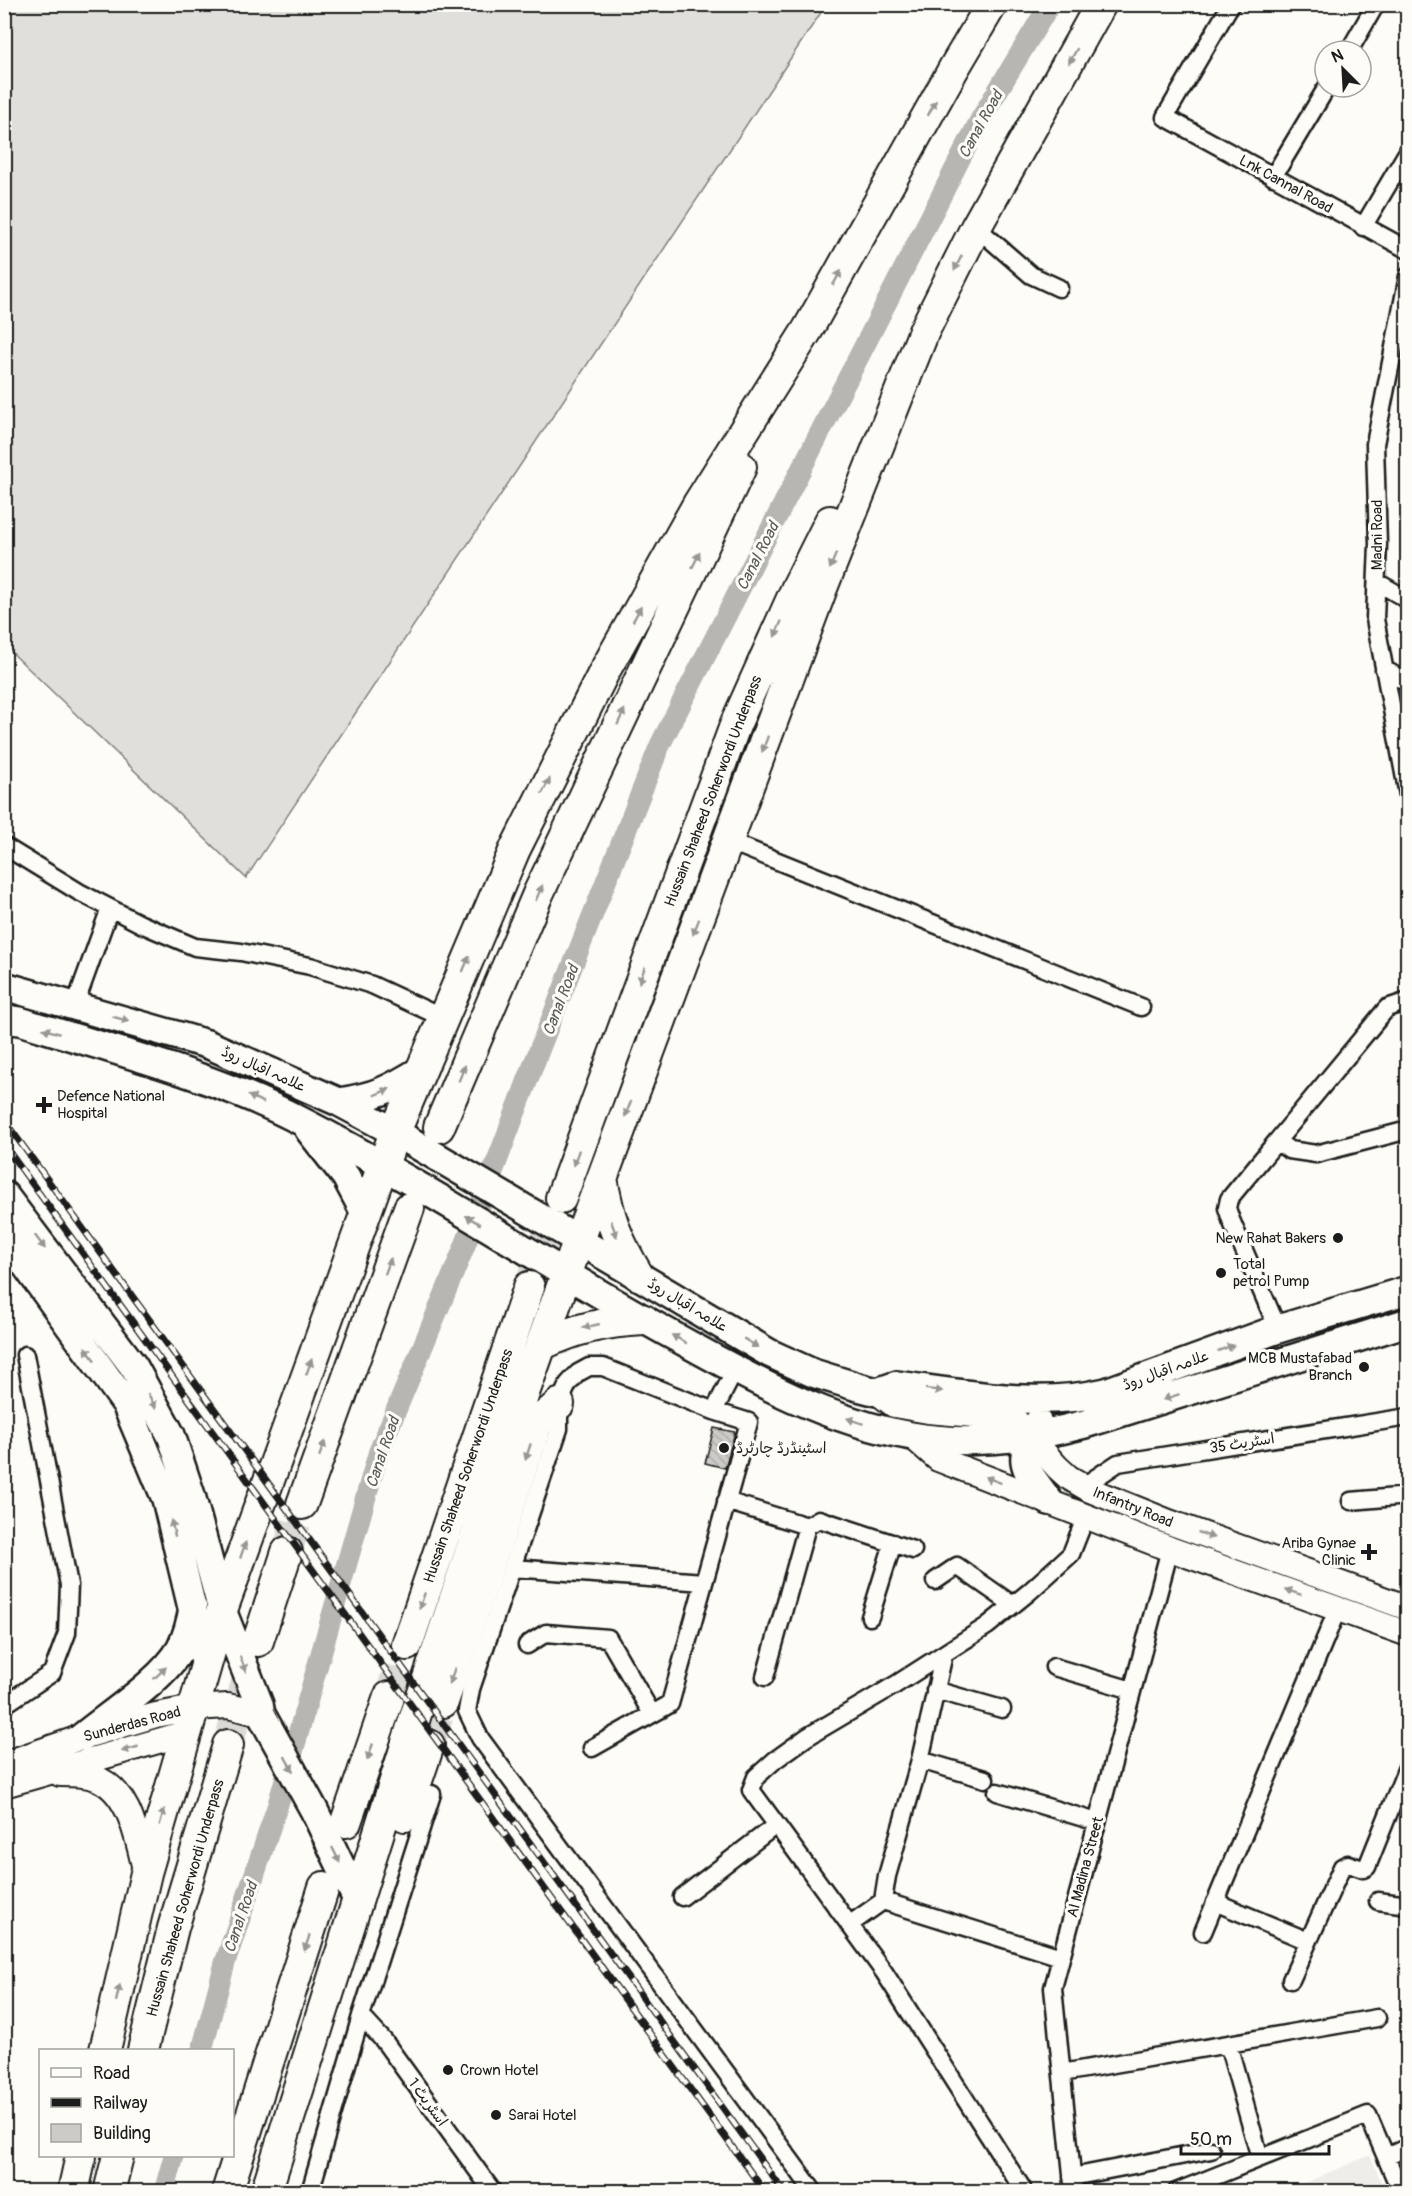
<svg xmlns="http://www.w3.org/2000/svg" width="1412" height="2196" font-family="Pangolin,'Playpen Sans Arabic',sans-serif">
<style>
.built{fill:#eeede9}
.grass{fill:#e0dfdb;stroke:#7e7e7c;stroke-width:1.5}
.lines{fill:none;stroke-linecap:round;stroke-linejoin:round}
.canal{stroke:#b7b6b2;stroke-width:21}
.building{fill:url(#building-back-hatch);stroke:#1c1c1c;stroke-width:1.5}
.highway-tunnel{stroke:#dbdad6;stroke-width:30;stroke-dasharray:30 15;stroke-linecap:butt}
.street-casing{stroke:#1c1c1c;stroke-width:21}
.secondary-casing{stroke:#1c1c1c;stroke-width:28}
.primary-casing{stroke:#1c1c1c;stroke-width:32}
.highway-casing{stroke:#1c1c1c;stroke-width:34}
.street{stroke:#fdfcf7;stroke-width:16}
.secondary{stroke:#fdfcf7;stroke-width:24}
.primary{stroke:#fdfcf7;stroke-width:27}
.highway{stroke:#fdfcf7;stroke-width:30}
.rail-casing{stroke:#1c1c1c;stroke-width:7}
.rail{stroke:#fdfcf7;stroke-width:4.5;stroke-dasharray:14;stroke-linecap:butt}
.oneway{fill:#989794}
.poi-dot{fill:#1c1c1c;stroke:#fdfcf7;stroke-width:2}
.labels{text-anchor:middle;stroke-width:6;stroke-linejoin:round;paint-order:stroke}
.street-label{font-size:15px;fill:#1c1c1c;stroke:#fdfcf7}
.poi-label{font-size:15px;fill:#1c1c1c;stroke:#fdfcf7;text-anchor:start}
.water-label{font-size:16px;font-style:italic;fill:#5a5a58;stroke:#fdfcf7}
</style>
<defs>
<pattern id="building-back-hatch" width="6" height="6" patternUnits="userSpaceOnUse" patternTransform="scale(1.5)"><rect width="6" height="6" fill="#cccbc8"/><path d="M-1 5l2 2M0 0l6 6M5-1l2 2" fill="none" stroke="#afaeab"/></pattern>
</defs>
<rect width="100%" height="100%" fill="#fdfcf7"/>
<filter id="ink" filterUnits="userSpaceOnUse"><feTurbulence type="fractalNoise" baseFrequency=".0167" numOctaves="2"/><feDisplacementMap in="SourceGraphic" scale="12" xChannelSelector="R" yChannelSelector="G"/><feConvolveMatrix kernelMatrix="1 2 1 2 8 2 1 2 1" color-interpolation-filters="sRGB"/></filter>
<g filter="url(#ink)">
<path class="built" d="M1370,2155L1385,2191H1287Z"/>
<path class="grass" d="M4,5H826L246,878L5,646Z"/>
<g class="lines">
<path class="canal" d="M202,2050L225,1963L278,1804L379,1451L464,1248L538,1053L660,745L980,120L1050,4
M164,2192L174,2156"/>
</g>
<path class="building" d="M714,1428L735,1432L725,1468L705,1463Z"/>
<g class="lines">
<path class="highway-tunnel" d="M409,1208L439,1127
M529,1287L561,1198
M287,1552L302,1504
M389,1697L407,1645
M228,1745L246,1682
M429,1745L443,1702"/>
<g class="street-casing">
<path id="street" d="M1231,4L1165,117L1408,250
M1349,51L1376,4
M1273,177L1327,87
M976,227L1031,275L1059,288
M1363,227L1408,151
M1408,276L1375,444L1378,544L1375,619L1408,795
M1377,582L1408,600
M1384,669L1408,683
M728,841L1141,1007
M4,846L79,892L141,924L195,947L241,952L310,966L372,985L443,1018
M75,1005L110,908
M1277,1141L1289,1150L1316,1154L1408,1130
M1278,1329L1231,1220L1227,1208L1229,1199L1387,1008L1408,1001
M714,1411L735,1370
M1082,1487L1118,1463L1408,1417
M726,1501L807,1526L819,1519L913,1550
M1351,1501L1408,1496
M512,1568L704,1582
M935,1581L957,1566L1013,1605
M870,1617L893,1543
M527,1645L546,1633L608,1638L652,1714
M1054,1667L1132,1690
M765,1677L807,1526
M935,1690L1002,1709
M4,1705L52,1673L67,1633L69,1585L25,1355
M592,1748L670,1704L749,1422L714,1411L603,1367H589L578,1373L568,1384L559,1404V1429L471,1689L467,1711L480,1738L814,2192
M920,1760L985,1779
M997,1792L1097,1822
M682,1897L776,1825
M883,1901L1061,1957
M1378,1901L1408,1905
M1215,1902L1308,1941
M849,1925L883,1901L887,1876L920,1760L944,1654
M1203,1932L1338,1608
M1291,1980L1342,1867L1348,1864L1363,1869L1367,1867L1408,1765
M361,2016L384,2041L493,2192
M1228,2044L1260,2158
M1062,2073L1377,2018
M1386,2157L1408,2147
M1072,2177L1211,2150
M1022,2188L884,1972L751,1790L756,1777L775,1760L807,1737L895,1685L987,1626L1029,1592L1071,1554L1086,1516
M310,2192L361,2016L432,1794
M1075,2192L1073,2184L1053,1988L1170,1549
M1176,2192L1368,2115L1401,2192"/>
</g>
<g class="secondary-casing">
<path id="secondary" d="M877,1392L894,1405L928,1411L1010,1418L1016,1421L1057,1467L1068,1477L1090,1490L1169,1522L1408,1608
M912,1436L938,1459L1170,1549L1408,1634
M4,1764L82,1737L156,1715L194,1708L228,1706L261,1714
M60,1774C71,1774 83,1774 93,1777C131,1789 137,1840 146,1873
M4,1785L186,1733"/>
</g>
<g class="primary-casing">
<path id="primary" d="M4,986L207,1044L339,1102L395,1132L769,1353L813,1373L858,1387L877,1392L897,1385C966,1394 1037,1408 1106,1392L1278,1329L1408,1290
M4,1019L20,1021C115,1051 213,1075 301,1121C431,1188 552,1270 681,1340C753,1380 829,1422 912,1436C970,1446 1029,1439 1085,1424L1408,1322
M339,1102C376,1096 389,1090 421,1070
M309,1130L346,1177L365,1213
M4,1195L134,1367L171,1435L191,1495L222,1610L259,1704L261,1714L314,1810L357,1900
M4,1235L126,1404L166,1499L206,1666
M1038,1423C1015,1463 1024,1467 1049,1501
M82,1737C111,1713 163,1680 181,1648C187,1635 191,1621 193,1608"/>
</g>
<g class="highway-casing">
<path id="highway" d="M439,1127L538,894L741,467
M602,1178C609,1219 617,1240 638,1275
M561,1198L736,723L798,585L830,521
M541,1345C577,1328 605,1322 644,1320
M302,1504L409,1208
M258,1641L287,1552
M407,1645L529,1287
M443,1702L537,1423L559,1404
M405,1816L429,1745
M346,1822L389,1697
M105,2050L146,1873L222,1610L395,1132L515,849L604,672L698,504L808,329L954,68L992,4
M143,2050L173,1928L228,1745
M73,2192L81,2156
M109,2192L118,2156
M227,2192L324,1887
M266,2192L416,1714L524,1393L566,1275L822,588L924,331L976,227L1101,4"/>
</g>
<use href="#street" class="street"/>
<use href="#secondary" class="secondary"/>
<use href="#primary" class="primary"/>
<use href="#highway" class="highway"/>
<g class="rail-casing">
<path id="rail" d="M4,1120L784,2192
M4,1145L765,2192"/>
</g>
<use href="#rail" class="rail"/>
</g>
<defs><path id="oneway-solid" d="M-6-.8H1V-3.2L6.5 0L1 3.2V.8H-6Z" transform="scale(1.5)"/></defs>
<g class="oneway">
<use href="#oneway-solid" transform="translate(1073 56) rotate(119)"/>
<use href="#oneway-solid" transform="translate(932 108) rotate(-61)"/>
<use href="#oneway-solid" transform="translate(958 263) rotate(117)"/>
<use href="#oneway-solid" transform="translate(837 278) rotate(-61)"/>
<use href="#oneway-solid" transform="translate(696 560) rotate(-64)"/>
<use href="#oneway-solid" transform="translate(833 561) rotate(112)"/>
<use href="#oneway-solid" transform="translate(637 614) rotate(-61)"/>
<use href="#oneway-solid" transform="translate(778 629) rotate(114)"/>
<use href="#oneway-solid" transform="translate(621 717) rotate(-65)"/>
<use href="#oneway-solid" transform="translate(765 744) rotate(110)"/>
<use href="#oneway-solid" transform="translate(546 786) rotate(-63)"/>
<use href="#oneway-solid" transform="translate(539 893) rotate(-66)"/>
<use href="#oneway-solid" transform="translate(696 927) rotate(111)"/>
<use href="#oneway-solid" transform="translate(466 964) rotate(-67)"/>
<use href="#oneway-solid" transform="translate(642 975) rotate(110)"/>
<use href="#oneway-solid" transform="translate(121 1019) rotate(16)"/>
<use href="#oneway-solid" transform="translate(51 1031) rotate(-163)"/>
<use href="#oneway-solid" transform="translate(462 1073) rotate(-68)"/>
<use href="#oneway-solid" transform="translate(382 1092) rotate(-23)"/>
<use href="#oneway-solid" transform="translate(256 1099) rotate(-155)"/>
<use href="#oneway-solid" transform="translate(628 1109) rotate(111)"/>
<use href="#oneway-solid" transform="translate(576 1158) rotate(110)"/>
<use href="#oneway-solid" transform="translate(473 1220) rotate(-149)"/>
<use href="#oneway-solid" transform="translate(614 1229) rotate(70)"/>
<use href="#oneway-solid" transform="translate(40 1242) rotate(53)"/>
<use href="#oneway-solid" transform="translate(388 1266) rotate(-70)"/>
<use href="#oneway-solid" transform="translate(591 1326) rotate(167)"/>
<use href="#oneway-solid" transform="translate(679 1339) rotate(-151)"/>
<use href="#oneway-solid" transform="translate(751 1343) rotate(31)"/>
<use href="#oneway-solid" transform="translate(1226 1348) rotate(-20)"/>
<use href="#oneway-solid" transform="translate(90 1354) rotate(-126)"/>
<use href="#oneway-solid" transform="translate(309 1367) rotate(-70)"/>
<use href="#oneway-solid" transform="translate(934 1390) rotate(7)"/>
<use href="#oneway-solid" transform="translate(1171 1397) rotate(162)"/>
<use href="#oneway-solid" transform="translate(152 1401) rotate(62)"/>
<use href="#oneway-solid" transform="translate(855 1421) rotate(-161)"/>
<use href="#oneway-solid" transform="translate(322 1449) rotate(-70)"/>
<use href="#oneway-solid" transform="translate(528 1452) rotate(108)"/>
<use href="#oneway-solid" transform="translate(993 1480) rotate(-159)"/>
<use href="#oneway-solid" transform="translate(173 1528) rotate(-104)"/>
<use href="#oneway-solid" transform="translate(1206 1535) rotate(20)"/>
<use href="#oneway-solid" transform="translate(243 1550) rotate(-71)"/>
<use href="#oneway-solid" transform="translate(1293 1592) rotate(-161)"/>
<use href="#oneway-solid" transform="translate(422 1601) rotate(109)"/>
<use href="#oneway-solid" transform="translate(243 1664) rotate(68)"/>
<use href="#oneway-solid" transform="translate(160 1673) rotate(-44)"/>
<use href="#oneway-solid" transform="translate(452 1676) rotate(109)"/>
<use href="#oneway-solid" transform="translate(130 1749) rotate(164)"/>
<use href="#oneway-solid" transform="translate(370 1752) rotate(109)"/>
<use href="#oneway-solid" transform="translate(289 1764) rotate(61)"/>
<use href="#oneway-solid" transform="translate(162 1817) rotate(-74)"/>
<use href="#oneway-solid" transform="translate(336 1855) rotate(64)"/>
<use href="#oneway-solid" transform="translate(307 1943) rotate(108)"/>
<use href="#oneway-solid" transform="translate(118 1993) rotate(-77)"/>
</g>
</g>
<g class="poi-dot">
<path d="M41 1096h6v6h6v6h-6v6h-6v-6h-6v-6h6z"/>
<circle cx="1338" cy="1238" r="6"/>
<circle cx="1221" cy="1273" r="6"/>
<circle cx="1364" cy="1367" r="6"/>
<circle cx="724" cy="1448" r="6"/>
<path d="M1366 1543h6v6h6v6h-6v6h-6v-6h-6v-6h6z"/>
<circle cx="448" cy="2070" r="6"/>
<circle cx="496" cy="2115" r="6"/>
</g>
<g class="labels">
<g class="street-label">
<text transform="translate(1286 184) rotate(29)" y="5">Lnk Cannal Road</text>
<text transform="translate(1377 535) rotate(-90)" y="5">Madni Road</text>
<text transform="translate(713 791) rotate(-69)" y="5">Hussain Shaheed Soherwordi Underpass</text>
<text transform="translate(264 1069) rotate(24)" y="5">علامہ اقبال روڈ</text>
<text transform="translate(688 1305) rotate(31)" y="5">علامہ اقبال روڈ</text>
<text transform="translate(1166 1370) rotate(-20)" y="5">علامہ اقبال روڈ</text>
<text transform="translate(1242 1443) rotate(-9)" y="5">اسٹریٹ 35</text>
<text transform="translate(468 1466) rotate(-71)" y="5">Hussain Shaheed Soherwordi Underpass</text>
<text transform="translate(1133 1507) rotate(22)" y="5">Infantry Road</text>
<text transform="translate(132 1724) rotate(-15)" y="5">Sunderdas Road</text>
<text transform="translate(1085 1867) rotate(-75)" y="5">Al Madina Street</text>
<text transform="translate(185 1898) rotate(-74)" y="5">Hussain Shaheed Soherwordi Underpass</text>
<text transform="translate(428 2102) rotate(54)" y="5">اسٹریٹ 1</text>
</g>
<g class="poi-label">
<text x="57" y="1101">Defence National<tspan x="57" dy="17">Hospital</tspan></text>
<text x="1326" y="1243" text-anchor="end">New Rahat Bakers</text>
<text x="1233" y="1269">Total<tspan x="1233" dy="17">petrol Pump</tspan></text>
<text x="1352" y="1363" text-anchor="end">MCB Mustafabad<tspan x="1352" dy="17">Branch</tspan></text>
<text x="736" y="1453">اسٹینڈرڈ چارٹرڈ</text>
<text x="1356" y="1548" text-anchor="end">Ariba Gynae<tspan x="1356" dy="17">Clinic</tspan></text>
<text x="460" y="2075">Crown Hotel</text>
<text x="508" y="2120">Sarai Hotel</text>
</g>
<g class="water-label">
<text transform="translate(980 124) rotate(-61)" y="6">Canal Road</text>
<text transform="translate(757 556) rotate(-63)" y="6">Canal Road</text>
<text transform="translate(560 1000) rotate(-69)" y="6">Canal Road</text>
<text transform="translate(382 1452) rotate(-71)" y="6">Canal Road</text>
<text transform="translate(240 1917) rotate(-71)" y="6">Canal Road</text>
</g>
</g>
<rect width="1412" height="2196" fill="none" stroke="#fdfcf7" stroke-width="24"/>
<rect x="12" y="12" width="1388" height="2172" fill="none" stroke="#1c1c1c" stroke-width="2" filter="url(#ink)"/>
<rect x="39" y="2049" width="195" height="108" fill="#fdfcf7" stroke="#a3a29f" stroke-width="1.5"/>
<rect x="51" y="2068" width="30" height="9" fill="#fdfcf7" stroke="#a3a29f" stroke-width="1.5"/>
<text x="93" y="2079" font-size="18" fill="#1c1c1c">Road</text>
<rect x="51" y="2098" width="30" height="9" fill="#1c1c1c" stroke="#a3a29f" stroke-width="1.5"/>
<text x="93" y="2109" font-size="18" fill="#1c1c1c">Railway</text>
<rect x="51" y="2124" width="30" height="18" fill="#cccbc8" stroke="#a3a29f" stroke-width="1.5"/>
<text x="93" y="2139" font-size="18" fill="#1c1c1c">Building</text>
<g transform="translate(1343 69) rotate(336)"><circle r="28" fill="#fdfcf7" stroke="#a3a29f" stroke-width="1.5"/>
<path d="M0-4.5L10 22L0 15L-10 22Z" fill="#1c1c1c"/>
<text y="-9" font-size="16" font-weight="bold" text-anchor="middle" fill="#1c1c1c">N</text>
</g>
<path d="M1181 2145v9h148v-9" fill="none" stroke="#1c1c1c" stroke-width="3"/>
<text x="1190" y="2145" font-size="18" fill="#1c1c1c" stroke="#fdfcf7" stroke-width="4.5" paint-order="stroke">50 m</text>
</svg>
